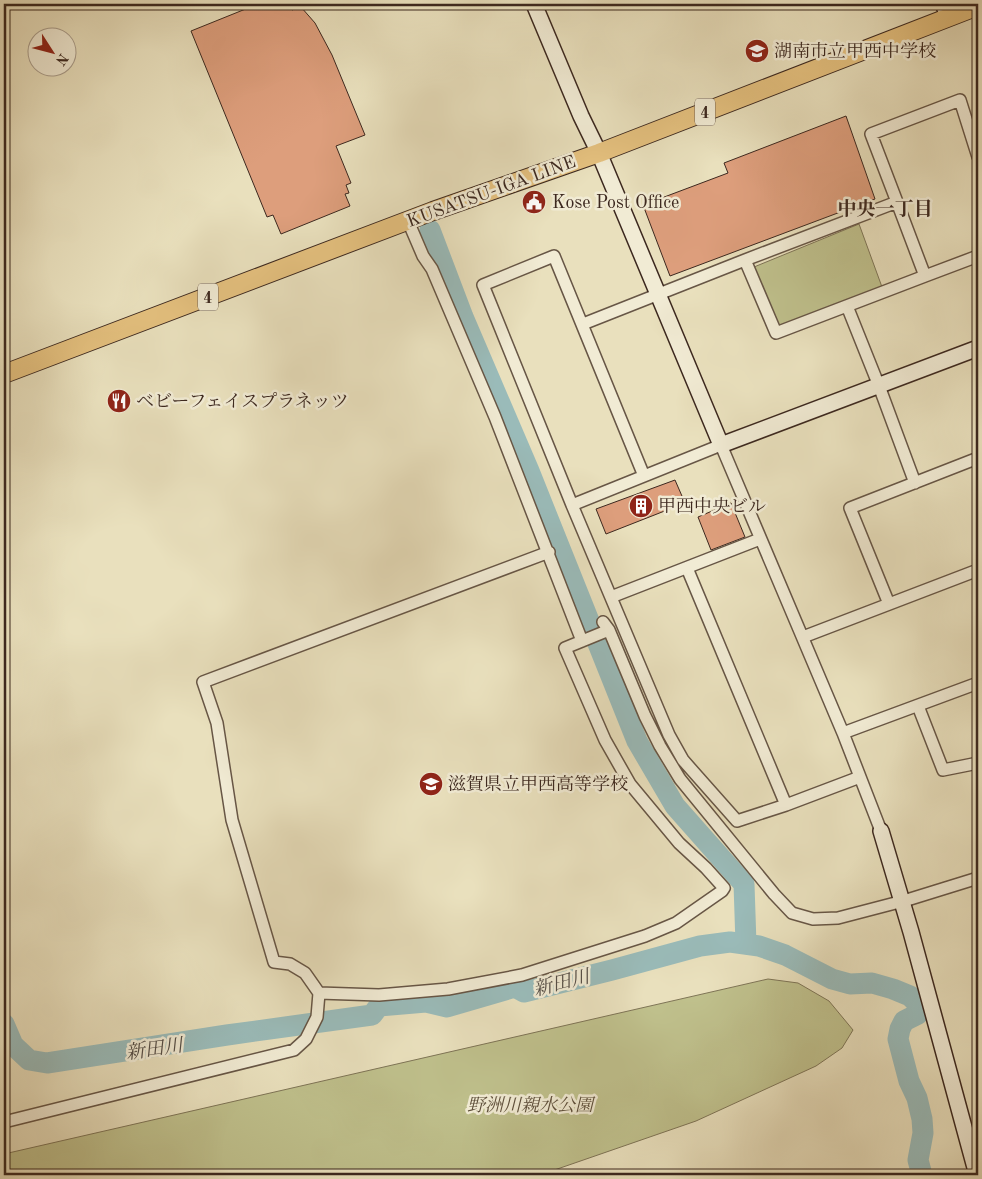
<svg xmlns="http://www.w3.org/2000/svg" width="982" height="1179" font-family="'Old Standard TT','Noto Serif JP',serif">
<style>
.green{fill:#bfc08c;stroke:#7e7456}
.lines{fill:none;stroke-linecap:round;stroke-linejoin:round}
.river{stroke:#9abbb9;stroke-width:21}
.building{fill:#dd9e7c;stroke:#3c281f}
.street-casing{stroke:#675646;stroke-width:14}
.secondary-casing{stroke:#3c281f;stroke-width:18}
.primary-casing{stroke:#3c281f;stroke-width:20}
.street{stroke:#f1ebd4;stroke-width:11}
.secondary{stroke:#f1ebd4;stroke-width:15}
.primary{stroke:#e4c07e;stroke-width:18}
.labels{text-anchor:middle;stroke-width:5;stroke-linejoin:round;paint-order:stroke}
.shield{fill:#f1ebd4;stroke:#726255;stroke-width:1}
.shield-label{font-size:16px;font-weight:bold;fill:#3c281f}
.poi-label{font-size:18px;fill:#3c281f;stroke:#f1ebd4;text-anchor:start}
.street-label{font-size:18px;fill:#3c281f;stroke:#f1ebd4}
.park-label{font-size:18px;font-style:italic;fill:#5d4e3a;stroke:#f1ebd4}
.neighbourhood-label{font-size:19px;font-weight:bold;fill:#3c281f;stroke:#f1ebd4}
.water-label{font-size:19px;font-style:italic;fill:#544d46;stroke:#f1ebd4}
</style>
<rect width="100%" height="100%" fill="#e9e0bd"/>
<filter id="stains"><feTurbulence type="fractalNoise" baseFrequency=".004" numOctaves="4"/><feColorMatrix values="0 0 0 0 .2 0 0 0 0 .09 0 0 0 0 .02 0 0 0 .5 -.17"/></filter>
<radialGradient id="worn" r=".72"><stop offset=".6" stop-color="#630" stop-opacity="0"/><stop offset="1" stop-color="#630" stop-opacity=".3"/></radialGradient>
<path class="green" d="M859,224L882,287L784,327L776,324L754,267Z
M768,979L798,983L829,1001L853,1030L842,1048L816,1066L696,1121L540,1175H4V1154Z"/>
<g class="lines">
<path class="river" d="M430,230L463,317L529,471L637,741L675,806L744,884L746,944
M4,1024L13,1045L29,1060L47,1063L227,1035L372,1015L379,1006L426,1002L447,1007L515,987L524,992L612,970L700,946L730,942L759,946L785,955L832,979L850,984L872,983L893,989L910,996L916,1002L919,1007L918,1014L904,1021L900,1029L898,1039L909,1081L917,1098L922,1119L923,1133L918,1160L922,1175"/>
</g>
<path class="building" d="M258,4H290L292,10L301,7L315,23L332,55L365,135L336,146L351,183L346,185L349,193L345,194L350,206L281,234L273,215L267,217L191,31Z
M846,116L875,199L670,276L643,205L728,173L724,163Z
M675,480L685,503L606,534L596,509Z
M731,503L745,537L711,550L698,517Z"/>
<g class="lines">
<g class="street-casing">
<path id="street" d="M897,202L925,276L978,256
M408,221L423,256L432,269L495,417L582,641
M745,260L776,333L925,276
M847,306L879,386L915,483
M583,324L745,260L897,202L871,134L960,100L978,157
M572,505L483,285L554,256L644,476
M687,568L786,805
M611,597L760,539
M889,604L850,508L978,458
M603,622L609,630L645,716L660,746L680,779L774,894L792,913L813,919L838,918L907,900L978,878
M803,637L978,570
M918,706L943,770L978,763
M843,733L978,683
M860,777L786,805L737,821L683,760L669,735L572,505L721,445L843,733L881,831
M319,993L379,995L448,989L522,975L645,936L676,923L722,891L724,888L706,868L679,843L630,784L605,740L565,648L609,630
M4,1122L294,1050L306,1039L317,1017L319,993L305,973L290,964L274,962L232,820L217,723L203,682L549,552"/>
</g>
<g class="secondary-casing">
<path id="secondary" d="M534,4L581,116L599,153L721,445L978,348
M943,4L949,17
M881,831L911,932L977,1175"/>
</g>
<g class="primary-casing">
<path id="primary" d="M4,374L433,211L599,153L978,6"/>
</g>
<use href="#street" class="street"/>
<use href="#secondary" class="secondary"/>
<use href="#primary" class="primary"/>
</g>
<defs>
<g id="school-disc" transform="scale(1.25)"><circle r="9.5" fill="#8f2418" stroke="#f1ebd4"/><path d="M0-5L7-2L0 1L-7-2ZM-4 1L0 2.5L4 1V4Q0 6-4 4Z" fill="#fff"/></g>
<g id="civic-disc" transform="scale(1.25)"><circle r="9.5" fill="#8f2418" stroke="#f1ebd4"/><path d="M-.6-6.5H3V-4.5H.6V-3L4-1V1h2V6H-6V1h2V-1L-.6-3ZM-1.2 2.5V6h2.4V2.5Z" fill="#fff"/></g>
<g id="restaurant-disc" transform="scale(1.25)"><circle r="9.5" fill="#8f2418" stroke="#f1ebd4"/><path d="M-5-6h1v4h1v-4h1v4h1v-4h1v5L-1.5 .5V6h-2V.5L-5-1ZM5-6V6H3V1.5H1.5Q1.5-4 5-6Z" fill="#fff"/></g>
<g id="building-disc" transform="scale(1.25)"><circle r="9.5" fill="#8f2418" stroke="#f1ebd4"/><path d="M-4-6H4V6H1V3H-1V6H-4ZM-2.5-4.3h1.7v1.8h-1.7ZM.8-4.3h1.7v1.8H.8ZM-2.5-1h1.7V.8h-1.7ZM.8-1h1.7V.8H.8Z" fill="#fff"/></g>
</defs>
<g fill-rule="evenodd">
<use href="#school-disc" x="757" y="51"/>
<use href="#civic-disc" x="534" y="202"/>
<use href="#restaurant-disc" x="119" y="401"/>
<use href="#building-disc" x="641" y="506"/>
<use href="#school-disc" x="431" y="784"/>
</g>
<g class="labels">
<g class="shield">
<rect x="695" y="98.5" width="20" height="27" rx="4"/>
<rect x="198" y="283.5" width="20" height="27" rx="4"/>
</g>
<g class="shield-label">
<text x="705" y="118">4</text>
<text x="208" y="303">4</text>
</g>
<g class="poi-label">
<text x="774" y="57">湖南市立甲西中学校</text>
<text x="552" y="208">Kose Post Office</text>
<text x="136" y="407">ベビーフェイスプラネッツ</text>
<text x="658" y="512">甲西中央ビル</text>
<text x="448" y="790">滋賀県立甲西高等学校</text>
</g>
<g class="street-label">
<text transform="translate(491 191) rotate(-20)" y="6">KUSATSU-IGA LINE</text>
</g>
<g class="park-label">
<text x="530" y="1111">野洲川親水公園</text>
</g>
<g class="neighbourhood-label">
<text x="885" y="215">中央一丁目</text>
</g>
<g class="water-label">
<text transform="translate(561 982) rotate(-14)" y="7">新田川</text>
<text transform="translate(154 1048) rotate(-8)" y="7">新田川</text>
</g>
</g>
<rect width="982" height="1179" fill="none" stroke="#e9e0bd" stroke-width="20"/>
<rect x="5" y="5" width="972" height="1169" fill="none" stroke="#3c281f" stroke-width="2.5"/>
<rect x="10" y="10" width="962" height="1159" fill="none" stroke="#3c281f"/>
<g transform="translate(52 52) rotate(126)"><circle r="24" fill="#f1ebd4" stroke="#a99d8c"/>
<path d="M0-4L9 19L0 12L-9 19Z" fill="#8f2418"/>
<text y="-8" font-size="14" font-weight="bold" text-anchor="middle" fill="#3c281f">N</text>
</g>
<rect width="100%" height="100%" filter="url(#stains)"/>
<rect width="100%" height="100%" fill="url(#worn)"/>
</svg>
